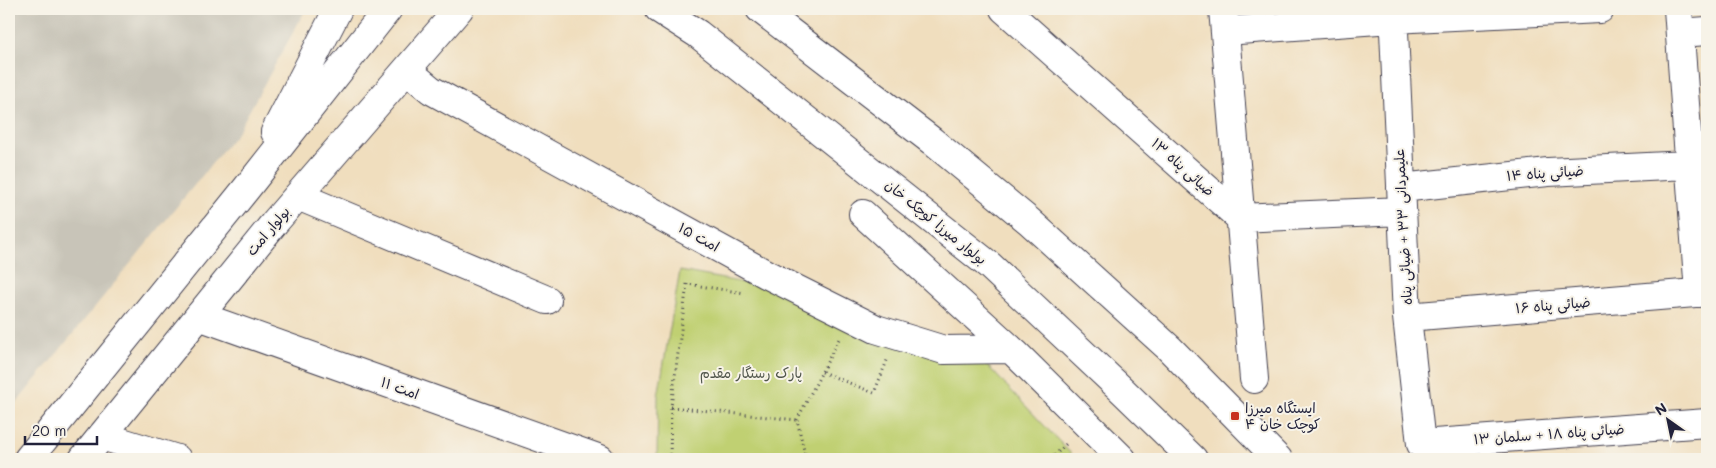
<svg xmlns="http://www.w3.org/2000/svg" width="1716" height="468" font-family="Mali,'Playpen Sans Arabic',sans-serif">
<style>
.industrial{fill:#c8c4b8}
.green{fill:#c0d072;stroke:#717956}
.lines{fill:none;stroke-linecap:round;stroke-linejoin:round}
.minor-casing{stroke:#413e4f;stroke-width:30}
.major-casing{stroke:#413e4f;stroke-width:30}
.path{stroke:#413e4f;stroke-width:3;stroke-dasharray:1 4;stroke-linecap:butt}
.minor{stroke:#fff;stroke-width:28}
.major{stroke:#fff;stroke-width:28}
.poi-dot{fill:#c8321e;stroke:#f7f3e8;stroke-width:2}
.labels{text-anchor:middle;stroke-width:4;stroke-linejoin:round;paint-order:stroke}
.street-label{font-size:14px;fill:#22223b;stroke:#f7f3e8}
.park-label{font-size:14px;fill:#51564c;stroke:#f7f3e8}
.poi-label{font-size:14px;fill:#22223b;stroke:#f7f3e8;text-anchor:start}
</style>
<rect width="100%" height="100%" fill="#f7f3e8"/>
<filter id="ink" filterUnits="userSpaceOnUse"><feTurbulence type="fractalNoise" baseFrequency=".02" numOctaves="2"/><feDisplacementMap in="SourceGraphic" scale="10" xChannelSelector="R" yChannelSelector="G"/><feConvolveMatrix kernelMatrix="1 2 1 2 8 2 1 2 1" color-interpolation-filters="sRGB"/></filter>
<filter id="wash" filterUnits="userSpaceOnUse"><feTurbulence type="fractalNoise" baseFrequency=".0096" numOctaves="4" result="noise"/><feDisplacementMap in="SourceGraphic" scale="20" xChannelSelector="R" yChannelSelector="G"/><feGaussianBlur stdDeviation="1.12" result="paint"/><feColorMatrix in="noise" values="0 0 0 0 0 0 0 0 0 0 0 0 0 0 0 0 0 1.4 0 .05"/><feComposite in="paint" operator="in"/></filter>
<g filter="url(#wash)">
<rect width="100%" height="100%" fill="#f0debe"/>
<path class="industrial" d="M9,9H306L237,133L9,412Z"/>
<path class="green" d="M680,271L788,291L984,362L1076,459H657L658,396Z"/>
</g>
<g filter="url(#ink)">
<g class="lines">
<g class="minor-casing">
<path id="minor" d="M1004,9L1240,218L1402,211
M1223,9L1254,379
M1393,9L1407,317L1421,444L1707,423
M1678,9L1699,293
M1225,31L1392,19L1600,9
M1680,33L1707,31
M407,70L431,90L766,274L876,329L944,350L1009,349
M1401,188L1548,172L1707,164
M298,196L547,300
M863,214L1015,353L1122,459
M199,316L600,459
M1407,317L1707,292
M102,436L177,459"/>
</g>
<g class="major-casing">
<path id="major" d="M659,9L698,34L989,265L1123,391L1193,459
M760,9L932,141L1029,221L1169,348L1278,459
M275,132L338,9
M28,459L246,189L388,9
M83,459L275,222L459,9"/>
</g>
<path class="path" d="M822,372L874,393L888,358
M671,407L797,420L806,459
M797,420L839,339
M670,459L671,407L687,284L745,293
M1051,459L1068,442"/>
<use href="#minor" class="minor"/>
<use href="#major" class="major"/>
</g>
</g>
<rect class="poi-dot" x="1230" y="411" width="10" height="10" rx="2.5"/>
<g class="labels">
<g class="street-label">
<text transform="translate(1183 167) rotate(42)" y="5">ضیائی پناه ۱۳</text>
<text transform="translate(1545 173) rotate(-4)" y="5">ضیائی پناه ۱۴</text>
<text transform="translate(936 222) rotate(39)" y="5">بولوار میرزا کوچک خان</text>
<text transform="translate(1403 227) rotate(-93)" y="5">علیمردانی ۳۳ + ضیائی پناه</text>
<text transform="translate(268 231) rotate(-50)" y="5">بولوار امت</text>
<text transform="translate(699 237) rotate(29)" y="5">امت ۱۵</text>
<text transform="translate(1553 305) rotate(-5)" y="5">ضیائی پناه ۱۶</text>
<text transform="translate(400 388) rotate(20)" y="5">امت ۱۱</text>
<text transform="translate(1549 434) rotate(-4)" y="5">ضیائی پناه ۱۸ + سلمان ۱۳</text>
</g>
<g class="park-label">
<text x="751" y="378">پارک رستگار مقدم</text>
</g>
<g class="poi-label">
<text x="1245" y="413">ایستگاه میرزا<tspan x="1245" dy="16">کوچک خان ۴</tspan></text>
</g>
</g>
<rect width="1716" height="468" fill="none" stroke="#f7f3e8" stroke-width="30"/>
<g transform="translate(1668 420) rotate(327)" stroke="#f7f3e8" stroke-width="4" paint-order="stroke">
<path d="M0-4L9 19L0 12L-9 19Z" fill="#22223b"/>
<text y="-8" font-size="14" font-weight="bold" text-anchor="middle" fill="#22223b">N</text>
</g>
<path d="M25 436v8h72v-8" fill="none" stroke="#22223b" stroke-width="2.5"/>
<text x="32" y="436" font-size="15" fill="#22223b" stroke="#f7f3e8" stroke-width="4" paint-order="stroke">20 m</text>
</svg>
